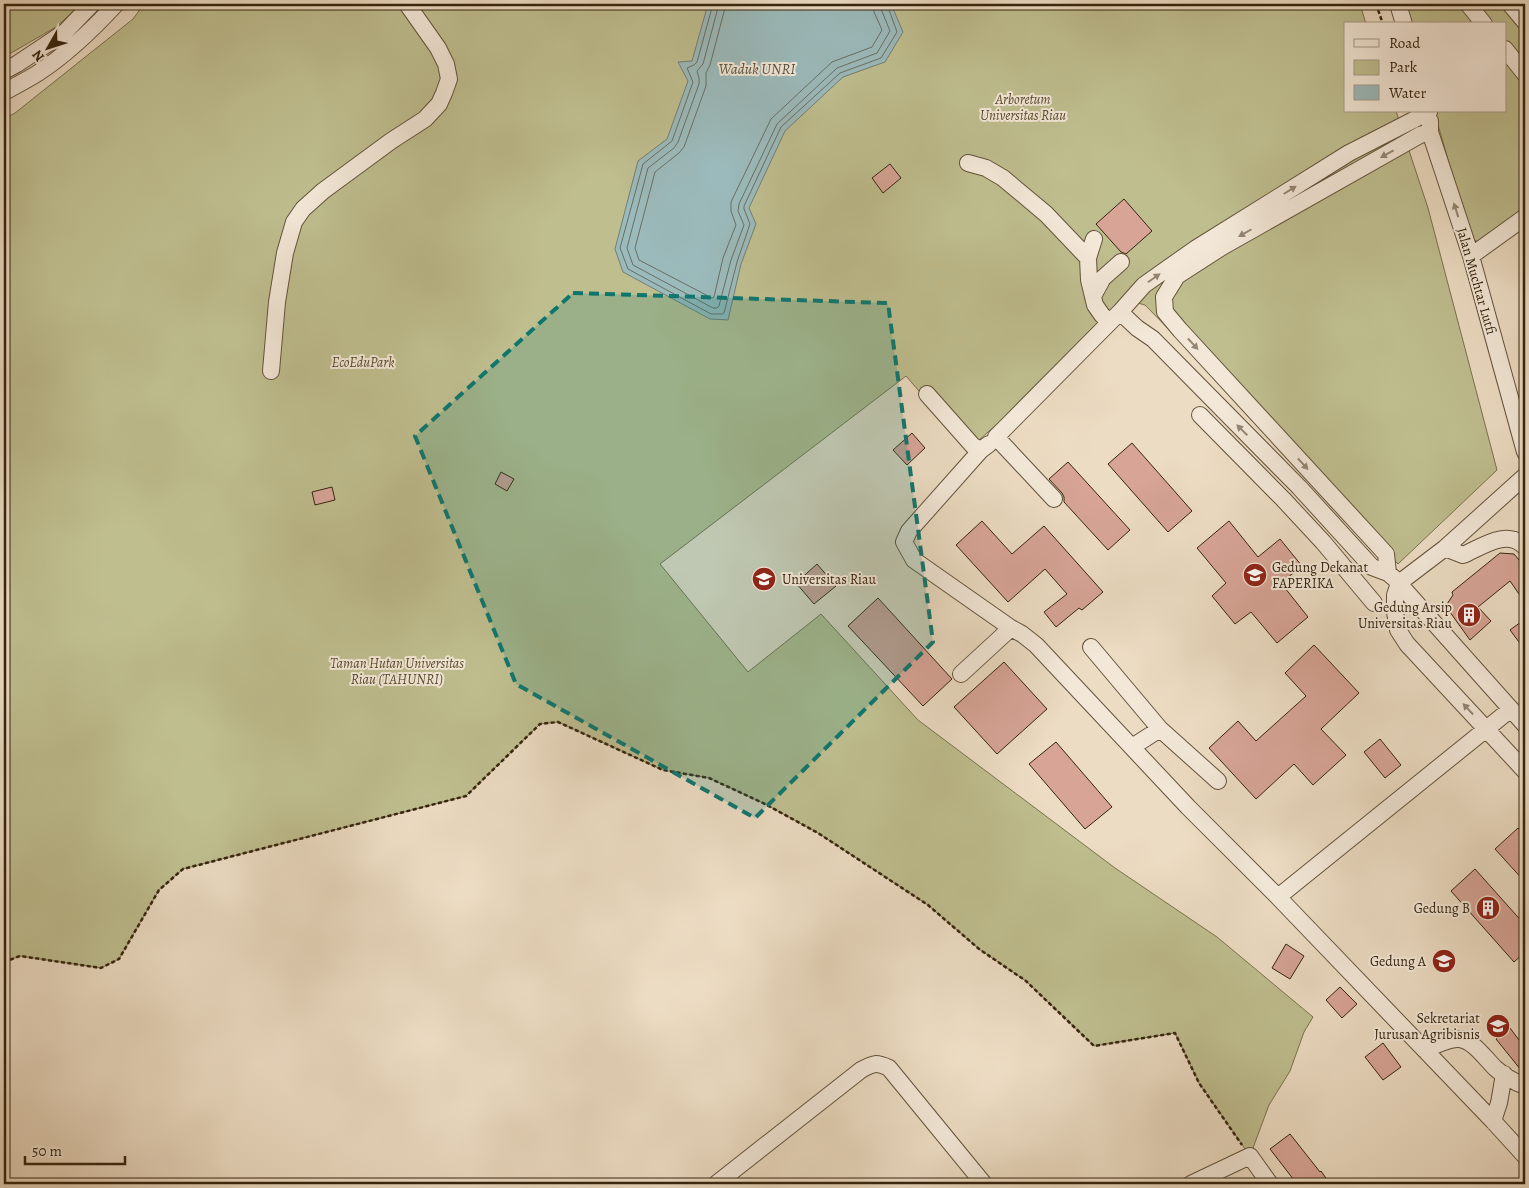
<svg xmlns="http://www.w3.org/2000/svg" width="1529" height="1188" font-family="Alegreya,serif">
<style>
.green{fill:#bfbe8f;stroke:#7a714e}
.water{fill:#9bbabb;stroke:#727e76}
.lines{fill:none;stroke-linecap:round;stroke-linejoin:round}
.shore{stroke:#686f64;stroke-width:1}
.building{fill:#d7a496;stroke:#35240e}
.minor-casing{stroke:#63523b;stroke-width:18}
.path{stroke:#35240e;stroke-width:2.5;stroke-dasharray:4 2.5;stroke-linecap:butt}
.minor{stroke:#f3e8d8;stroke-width:16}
.oneway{fill:#948673}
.marked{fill:#0f766e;fill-opacity:0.2;stroke:#0f766e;stroke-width:4;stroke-dasharray:10 6;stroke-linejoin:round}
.labels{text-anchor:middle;stroke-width:4;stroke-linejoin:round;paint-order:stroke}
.park-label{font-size:14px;font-style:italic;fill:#584a2e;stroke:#f3e8d8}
.street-label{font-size:14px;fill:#35240e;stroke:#f3e8d8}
.poi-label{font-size:14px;fill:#35240e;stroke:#f3e8d8;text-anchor:end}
.water-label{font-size:15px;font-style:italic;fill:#545142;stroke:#f3e8d8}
</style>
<rect width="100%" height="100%" fill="#ecdcc3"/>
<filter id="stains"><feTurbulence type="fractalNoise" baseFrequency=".004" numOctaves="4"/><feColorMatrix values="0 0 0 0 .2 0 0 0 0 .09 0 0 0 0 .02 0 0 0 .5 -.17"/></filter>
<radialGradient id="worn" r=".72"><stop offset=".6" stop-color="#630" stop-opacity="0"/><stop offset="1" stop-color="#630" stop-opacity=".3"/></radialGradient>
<path class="green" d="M4,4H82L56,27L4,57Z
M144,4H1360L1366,24H1345V111H1396L1428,208L1497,470L1398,564L1145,305L1134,302L969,449L906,376L660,564L748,672L821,614L918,720L1115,868L1217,937L1313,1017L1304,1032L1290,1071L1269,1105L1250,1156L1199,1083L1175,1033L1094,1046L1026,981L979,949L928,905L818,833L765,804L709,778L663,770L558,722L540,724L466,796L183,869L159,890L119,959L101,968L20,956L4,962V119L15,113L133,19Z
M1403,4H1525V216L1486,244L1471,239L1434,111H1505V24H1409Z"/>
<path class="water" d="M708,4H891L903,32L885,62L843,77L785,131L749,208L756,224L741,264L728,320L710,319L623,272L615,249L638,161L667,139L688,81L678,62L692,61Z"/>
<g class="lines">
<path class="shore" d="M713,4L697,62L694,65L687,68L693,82L672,141L643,164L620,248L628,269L711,314H722L724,313L737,262L750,224L744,209V206L781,127L840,73L881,58L897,32L887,4
M719,4L703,64L697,71L699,78V84L678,142L674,148L648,168L627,248L633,265L713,308H717L719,306L731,260L744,225L738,211L739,204L777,124L837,68L877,53L890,31L881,9L880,4
M726,4L710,65L706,73V86L684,147L679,153L655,172L635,248L639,260L712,298L714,297L723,258L736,225L731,211V202L771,119L832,62L872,47L882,30L874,12L873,4"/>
</g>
<path class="building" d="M890,164L901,178L883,193L872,178Z
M1124,199L1152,231L1126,254L1121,252L1096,224Z
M912,433L925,448L907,465L893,450Z
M1132,443L1192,511L1168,532L1108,464Z
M1068,462L1130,530L1108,550L1064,502V497L1062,493L1049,479Z
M501,472L514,479L507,491L495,484Z
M332,487L335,500L315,505L312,492Z
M982,521L1012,554L1044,526L1103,592L1082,610L1079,608L1056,627L1044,612L1067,594L1045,569L1008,602L956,545Z
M1229,521L1258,557L1280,539L1302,566L1281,583L1308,617L1277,643L1251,612L1235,624L1212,596L1226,583L1197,548Z
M1500,553L1514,554L1525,567V589L1519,594L1510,581L1478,607L1491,621L1470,640L1447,608V604L1453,595L1452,592Z
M817,564L836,586L814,604L796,583Z
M878,598L952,679L923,706L848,626Z
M1525,619V650L1510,630Z
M1314,645L1359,693L1321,729L1346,755L1313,785L1294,764L1256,799L1209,748L1238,721L1256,741L1306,696L1285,673Z
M1004,662L1047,709L997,754L954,707Z
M1380,739L1401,765L1385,778L1364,752Z
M1056,742L1112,807L1085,829L1029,764Z
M1518,828L1525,837V882L1495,849Z
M1475,869L1525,925V952L1514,962L1451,891Z
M1286,944L1304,956L1290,979L1272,968Z
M1340,987L1357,1004L1342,1018L1326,1000Z
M1510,1028L1525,1048V1075L1496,1039Z
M1383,1043L1401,1067L1383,1080L1365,1057Z
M1290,1134L1320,1172L1321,1171L1330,1184H1297L1270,1149Z"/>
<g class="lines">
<g class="minor-casing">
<path id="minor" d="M1398,4L1404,24
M1468,4L1484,24
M1510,4L1525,22
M1505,49L1525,74
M4,71L17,64L65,32L92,4
M4,92C15,86 27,80 38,73C67,54 92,30 116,4
M1430,121V132L1471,256L1525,452
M968,163L986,168L1003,178L1046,214L1088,258
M1094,239L1088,258L1089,280L1095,305L1102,315L1110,322
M1471,256L1525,217
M1093,296L1103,278L1121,262
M1120,312L1137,328L1153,339L1299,487L1372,567L1388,573L1395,579L1525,725
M271,371L277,302L285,253L294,222L303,209L323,191L391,141L425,119L439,104L444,93L449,79L446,64L438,48L407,4
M927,394L973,446L981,450L989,444
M1200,415L1283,499L1323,542L1374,603
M981,450L909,531L904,542L914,560L1011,628
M1525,476L1445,548L1399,583L1395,595V612L1398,630L1407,644L1525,771
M1054,499L996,437L1120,312L1144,285L1195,249L1349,153L1429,112
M1445,548L1463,555C1482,547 1507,528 1525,547
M1388,573L1386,554L1180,330L1165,312L1164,297L1177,276L1222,247L1420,135L1430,132
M1091,647L1160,729L1218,781
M961,674L1011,628L1022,634L1036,645L1188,807L1278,897L1493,1121L1525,1156
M1132,747L1160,729
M1278,897L1511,709
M1425,1050C1435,1046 1448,1038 1459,1039C1473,1040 1485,1058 1495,1068C1504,1076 1514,1082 1525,1086
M1493,1121L1499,1103L1504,1074
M716,1184L861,1070C874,1063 876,1062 889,1068L984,1184
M1191,1184L1250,1156L1270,1184"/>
</g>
<path class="path" d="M1376,4L1383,24
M4,962L20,956L101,968L119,959L159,890L183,869L466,796L540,724L558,722L663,770L709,778L765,804L818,833L928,905L979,949L1026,981L1094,1046L1175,1033L1199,1083L1242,1145"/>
<use href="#minor" class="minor"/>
</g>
<defs><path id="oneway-solid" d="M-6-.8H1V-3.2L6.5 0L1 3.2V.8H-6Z" transform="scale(1.25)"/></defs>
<g class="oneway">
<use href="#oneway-solid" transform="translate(1387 154) rotate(151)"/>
<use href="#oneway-solid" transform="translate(1290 190) rotate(-32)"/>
<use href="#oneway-solid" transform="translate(1456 210) rotate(-108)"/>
<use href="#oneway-solid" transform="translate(1245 233) rotate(150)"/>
<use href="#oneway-solid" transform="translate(1154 278) rotate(-35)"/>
<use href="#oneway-solid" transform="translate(1193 344) rotate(47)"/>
<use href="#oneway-solid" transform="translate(1242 430) rotate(-135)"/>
<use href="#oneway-solid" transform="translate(1303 464) rotate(47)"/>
<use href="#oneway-solid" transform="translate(1468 709) rotate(-133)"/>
</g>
<path class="marked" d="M573,293L888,303L933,642L755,818L516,684L415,436Z"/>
<defs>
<g id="university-disc" transform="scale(1.25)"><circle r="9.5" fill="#8f2418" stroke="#f3e8d8"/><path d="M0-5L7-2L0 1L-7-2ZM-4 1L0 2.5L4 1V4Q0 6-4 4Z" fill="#fff"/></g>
<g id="building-disc" transform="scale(1.25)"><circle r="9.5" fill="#8f2418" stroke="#f3e8d8"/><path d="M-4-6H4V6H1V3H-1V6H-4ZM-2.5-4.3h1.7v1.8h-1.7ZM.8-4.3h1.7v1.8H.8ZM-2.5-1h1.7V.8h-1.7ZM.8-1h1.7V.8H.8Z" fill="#fff"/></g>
</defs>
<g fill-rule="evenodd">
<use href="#university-disc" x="1255" y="575"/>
<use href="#university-disc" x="764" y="579"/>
<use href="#building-disc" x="1469" y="615"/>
<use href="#building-disc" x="1488" y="908"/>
<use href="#university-disc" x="1444" y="961"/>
<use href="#university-disc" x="1498" y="1026"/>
</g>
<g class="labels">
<g class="park-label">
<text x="1023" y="104">Arboretum<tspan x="1023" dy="16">Universitas Riau</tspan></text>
<text x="363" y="367">EcoEduPark</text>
<text x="397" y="668">Taman Hutan Universitas<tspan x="397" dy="16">Riau (TAHUNRI)</tspan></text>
</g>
<g class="street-label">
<text transform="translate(1477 281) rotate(74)" y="5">Jalan Muchtar Lutfi</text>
</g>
<g class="poi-label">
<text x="1272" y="572" text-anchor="start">Gedung Dekanat<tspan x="1272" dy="16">FAPERIKA</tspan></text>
<text x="782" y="584" text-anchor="start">Universitas Riau</text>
<text x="1452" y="612">Gedung Arsip<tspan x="1452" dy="16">Universitas Riau</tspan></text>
<text x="1470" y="913">Gedung B</text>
<text x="1426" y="966">Gedung A</text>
<text x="1480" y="1023">Sekretariat<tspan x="1480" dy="16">Jurusan Agribisnis</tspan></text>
</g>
<g class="water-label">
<text x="757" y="74">Waduk UNRI</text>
</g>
</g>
<rect width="1529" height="1188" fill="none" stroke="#ecdcc3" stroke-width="20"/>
<rect x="5" y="5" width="1519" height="1178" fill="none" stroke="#35240e" stroke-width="2.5"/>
<rect x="10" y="10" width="1509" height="1168" fill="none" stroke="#35240e"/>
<rect x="1344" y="22" width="162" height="90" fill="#f3e8d8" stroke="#a79a87"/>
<rect x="1354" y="39" width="25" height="8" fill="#f3e8d8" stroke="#a79a87"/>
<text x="1389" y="48" font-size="15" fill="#35240e">Road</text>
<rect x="1354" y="60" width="25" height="15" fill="#bfbe8f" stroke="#a79a87"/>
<text x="1389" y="72" font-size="15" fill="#35240e">Park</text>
<rect x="1354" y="85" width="25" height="15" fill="#9bbabb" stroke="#a79a87"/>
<text x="1389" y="98" font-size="15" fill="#35240e">Water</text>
<g transform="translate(48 48) rotate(231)" stroke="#f3e8d8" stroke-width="4" paint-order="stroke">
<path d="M0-4L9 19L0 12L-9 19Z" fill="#35240e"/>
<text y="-8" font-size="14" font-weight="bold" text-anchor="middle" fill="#35240e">N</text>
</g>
<path d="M25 1156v8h100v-8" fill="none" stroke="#35240e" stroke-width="2.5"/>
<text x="32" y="1156" font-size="15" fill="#35240e" stroke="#f3e8d8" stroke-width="4" paint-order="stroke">50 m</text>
<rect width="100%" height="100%" filter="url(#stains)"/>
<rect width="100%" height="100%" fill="url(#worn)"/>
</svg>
